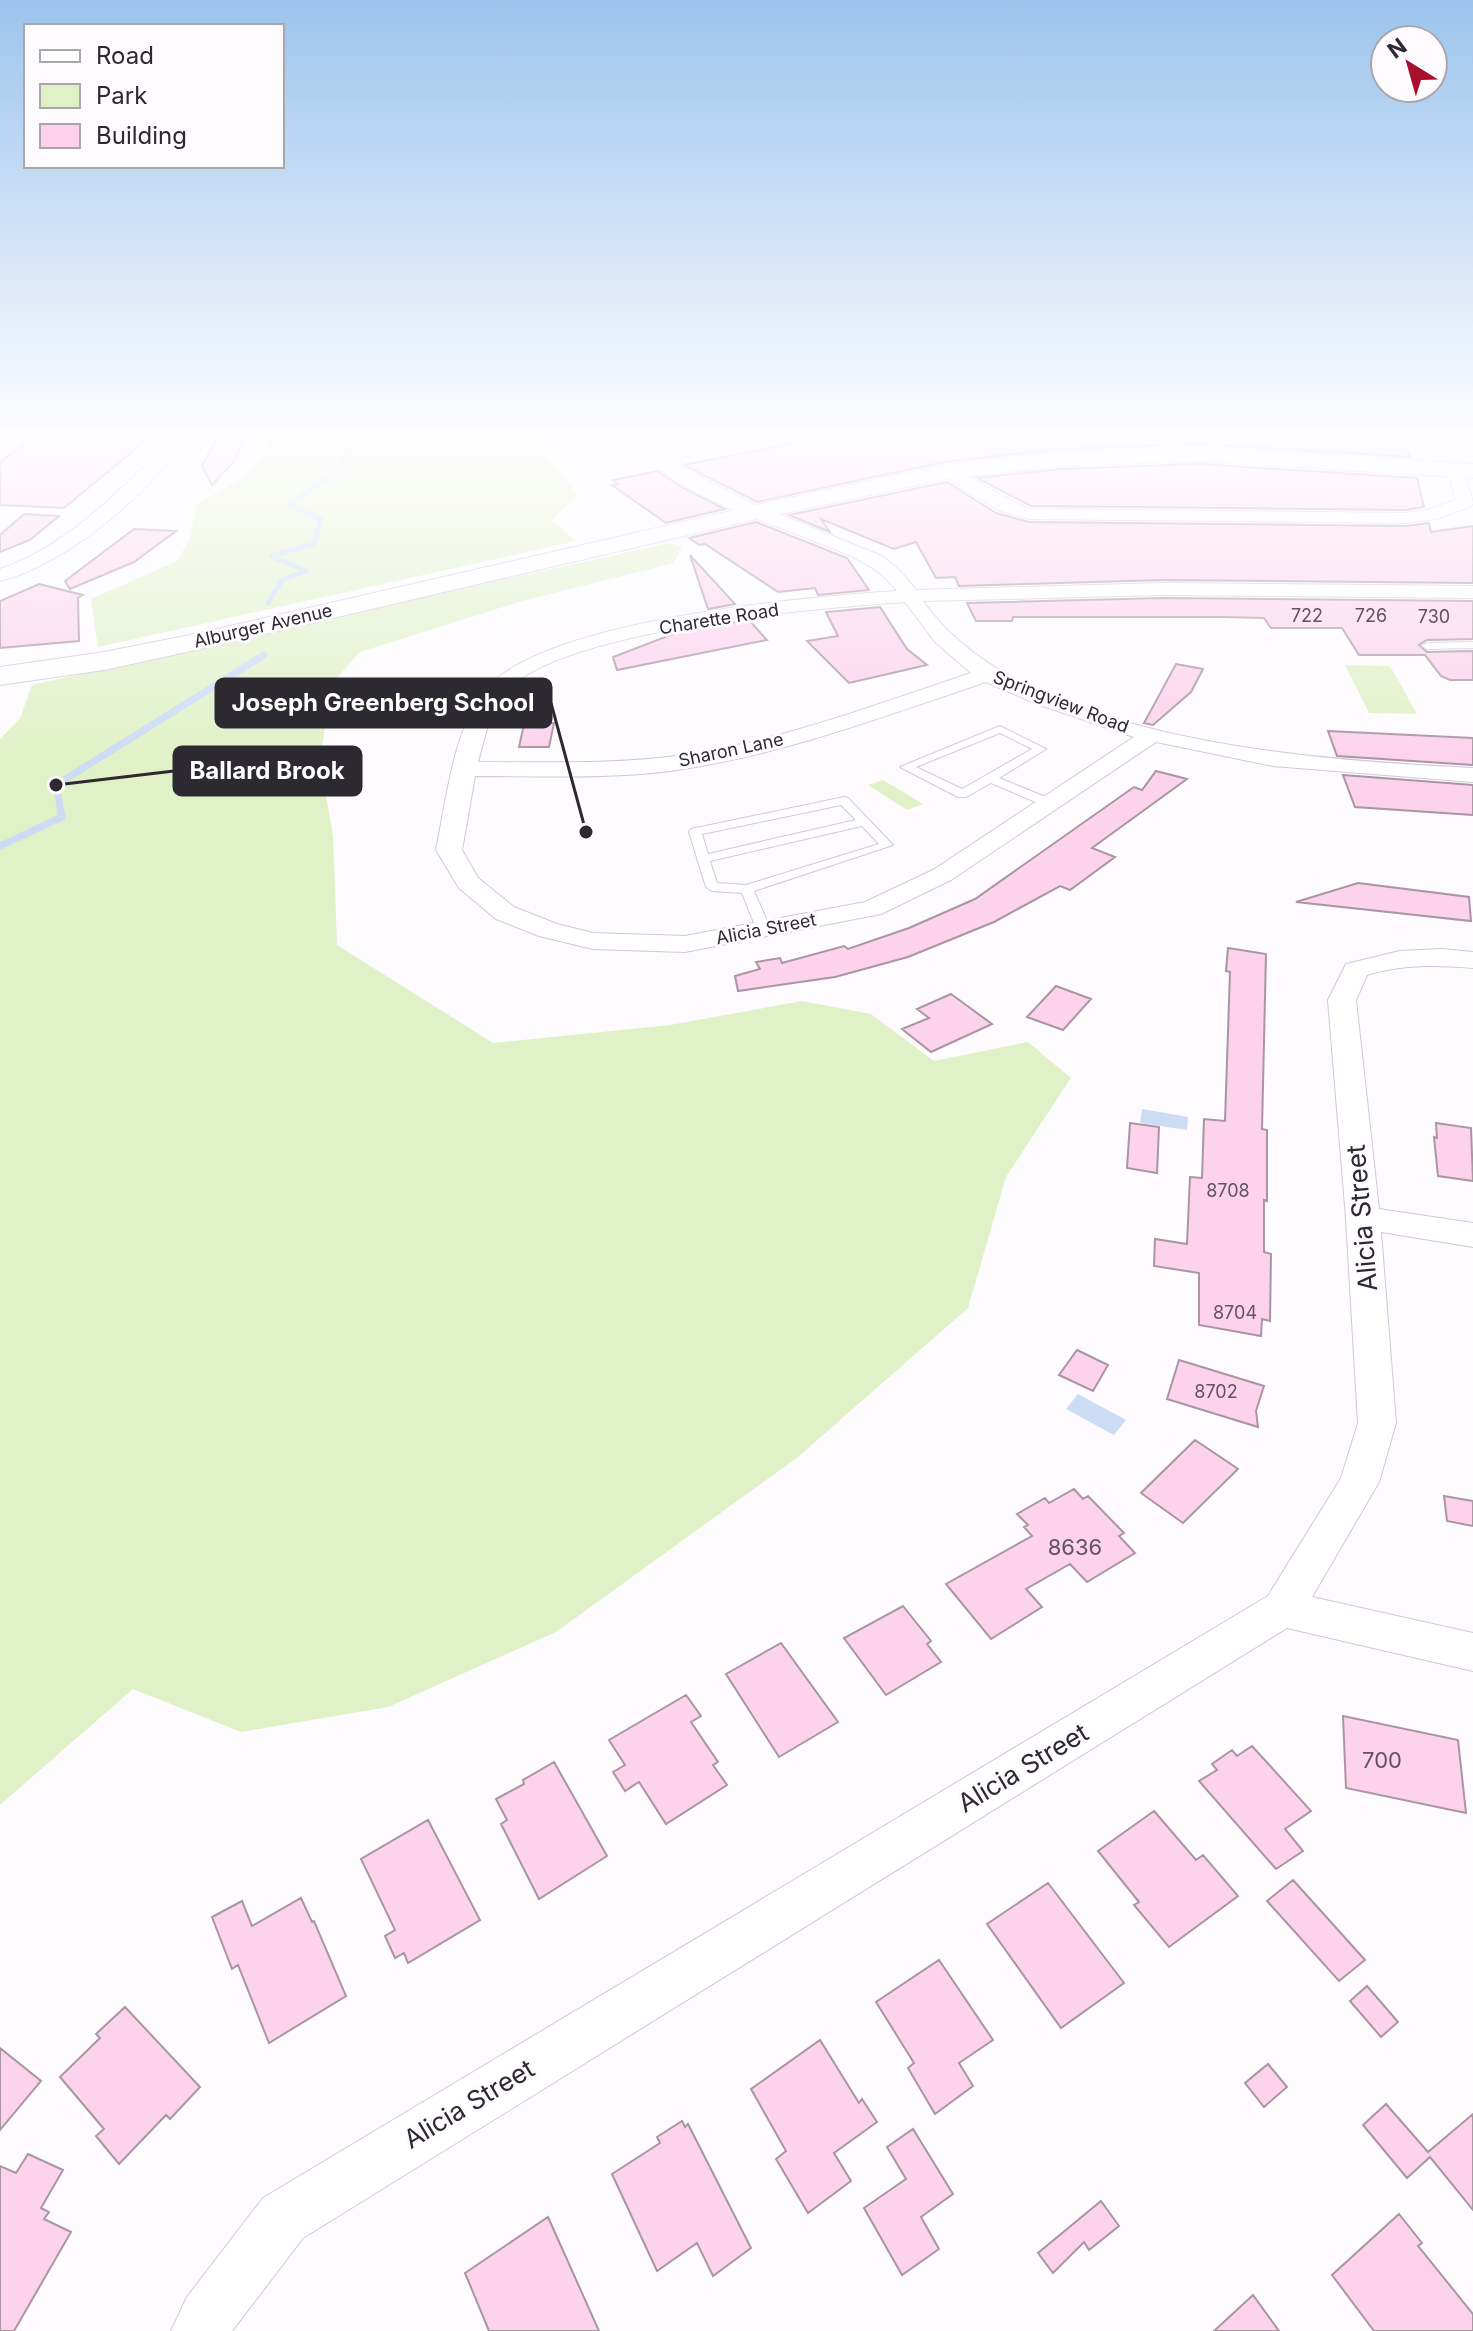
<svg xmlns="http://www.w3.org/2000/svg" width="1473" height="2331" font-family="Inter,sans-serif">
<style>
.green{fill:#e1f1c7}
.water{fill:#cbdcf4}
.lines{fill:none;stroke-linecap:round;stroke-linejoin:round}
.stream-far1{stroke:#cbdcf4;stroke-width:5}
.stream{stroke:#cbdcf4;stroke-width:7}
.building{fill:#fcd3eb;stroke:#a996a1;stroke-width:2}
.lane-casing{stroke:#d2c6d9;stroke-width:2}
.street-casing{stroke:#d2c6d9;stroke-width:2}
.secondary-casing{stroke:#d2c6d9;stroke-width:2}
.lane{fill:#fff;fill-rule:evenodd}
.street{fill:#fff;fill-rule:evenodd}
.secondary{fill:#fff;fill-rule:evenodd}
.labels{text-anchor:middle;stroke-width:6;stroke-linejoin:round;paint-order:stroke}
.number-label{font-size:18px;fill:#61545f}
.far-street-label{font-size:18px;fill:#2d2930;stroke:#fdfbfe}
.near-number-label{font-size:22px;fill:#61545f}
.near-street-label{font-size:26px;fill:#2d2930;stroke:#fdfbfe}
.leader{fill:none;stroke:#2d2930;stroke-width:3}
.callout-dot{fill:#2d2930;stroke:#fdfbfe;stroke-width:3}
.callout{fill:#2d2930;stroke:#2d2930;stroke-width:3}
.callout-label{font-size:24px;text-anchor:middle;font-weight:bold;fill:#fff}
</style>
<rect width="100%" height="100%" fill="#fdfbfe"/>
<path class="green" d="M262,434H528L578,495L552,520L576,541L98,647L91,599L177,561L190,538L196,505L243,478L270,447Z
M668,543L682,546L674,563L519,602L360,652L332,683L320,759L333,836L337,945L493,1043L670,1025L802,1001L871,1014L934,1061L1028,1042L1071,1078L1006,1177L968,1308L798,1457L556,1632L388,1707L241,1732L133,1689L0,1805V739L20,718L32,685Z
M1345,665L1390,666L1417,714L1369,713Z
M883,780L923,804L907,810L868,785Z"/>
<path class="water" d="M1142,1109L1188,1117L1187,1130L1140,1123Z
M1078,1394L1126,1420L1114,1435L1066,1409Z"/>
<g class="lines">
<path class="stream-far1" d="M268,603L282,580L306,571L271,556L314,544L321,520L289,504L336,473L349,446L369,434"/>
<path class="stream" d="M0,846L62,817L56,785L264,655"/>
</g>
<path class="building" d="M37,434L93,435L154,434L64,508L0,505V462Z
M839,434H1300L1362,437V434H1403L1410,457L1199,444L1060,449L944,462L757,502L684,465Z
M246,436L233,463L212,485L202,466L217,437Z
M1199,464L1417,478L1424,507L1406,510L1031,506L977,478L1060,469Z
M657,471L685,489L725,509L666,523L612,485L618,484L613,480Z
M947,482L996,513L1029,522L1406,526L1429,523L1431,532L1473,526V583L1163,580L959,586L955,577L936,578L916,542L894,549L821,519L830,532L789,515Z
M24,514L59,516L30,540L0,552V535Z
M756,522L847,558L869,590L818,595L815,588L778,592L705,544L699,545L689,538Z
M134,529L176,531L134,562L70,589L65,581Z
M690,555L735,604L708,609Z
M39,584L83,595L78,598L79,641L0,648V601Z
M1163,598L1473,601V639L1427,640L1419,645L1427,652L1473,651V680H1450L1441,676L1425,655H1359L1342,628H1271L1264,618L1225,617H1013L1012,621H976L967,603Z
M880,607L907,649L927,665L849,683L807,641L838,636L826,612Z
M749,620L767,640L617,670L613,657L681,631Z
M1176,664L1203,669L1191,692L1153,725L1144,723Z
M554,723L549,747H519L524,724Z
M1328,731L1473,738V765L1337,756Z
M1156,771L1187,779L1092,848L1115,857L1070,890L1060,886L994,922L908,957L835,977L738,991L735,976L760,969L756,962L780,958L782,963L844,946L848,949L909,928L975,899L1134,787L1142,790Z
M1343,775L1473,785V815L1355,807Z
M1358,883L1469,897L1471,921L1296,902Z
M1228,948L1266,954L1262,1129L1267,1130V1201L1264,1200V1252L1271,1254L1270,1321L1262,1319L1261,1336L1199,1325V1273L1154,1266L1155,1239L1187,1244L1190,1177L1202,1178L1204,1119L1225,1121L1230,972L1226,971Z
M1056,986L1091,999L1063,1030L1027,1017Z
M951,994L992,1024L931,1052L902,1029L929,1018L917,1009Z
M1130,1123L1159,1127L1157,1173L1127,1168Z
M1436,1123L1471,1128L1473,1181L1438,1176L1434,1137L1437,1138Z
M1077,1350L1108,1365L1093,1391L1059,1375Z
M1179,1360L1264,1386L1256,1411L1258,1427L1167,1399Z
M1195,1440L1238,1469L1183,1523L1141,1493Z
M1074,1489L1083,1499L1088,1496L1124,1533L1119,1536L1135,1553L1087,1582L1070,1564L1026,1589L1042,1607L991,1639L946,1584L1032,1536L1024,1527L1028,1525L1017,1514L1045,1498L1049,1503Z
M1444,1496L1473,1501V1526L1447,1521Z
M903,1606L931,1641L927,1644L941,1662L886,1695L844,1638Z
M781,1643L838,1722L779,1757L726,1674Z
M686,1695L701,1716L691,1722L718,1762L713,1765L727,1785L666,1824L639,1782L625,1791L613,1772L625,1765L609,1740Z
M1343,1716L1458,1740L1466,1813L1346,1788Z
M1252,1746L1311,1811L1285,1829L1303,1851L1276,1869L1199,1781L1217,1770L1212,1764L1232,1750L1237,1756Z
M554,1762L607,1856L539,1899L501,1824L507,1820L496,1799L524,1784L523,1780Z
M1154,1811L1196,1860L1203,1855L1238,1896L1169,1947L1134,1905L1139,1902L1098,1851Z
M428,1820L480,1920L408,1963L404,1953L395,1958L385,1936L395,1930L361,1859Z
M1293,1880L1365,1960L1339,1981L1267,1901Z
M1048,1883L1124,1983L1061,2028L987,1924Z
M301,1898L312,1922L314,1921L346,1996L269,2043L238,1965L232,1969L212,1917L242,1901L252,1926Z
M939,1960L993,2040L959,2063L973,2086L935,2114L908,2068L914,2063L876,2002Z
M1367,1986L1398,2022L1381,2037L1350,2001Z
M125,2007L200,2087L170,2119L166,2115L119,2164L96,2136L104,2129L60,2077L100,2038L96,2034Z
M820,2040L859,2103L862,2099L877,2122L834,2153L851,2181L808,2213L776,2159L786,2151L751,2089Z
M0,2048L41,2081L0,2130Z
M1268,2064L1287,2087L1264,2107L1245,2083Z
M1386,2104L1428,2152L1473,2114V2210L1430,2157L1407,2178L1363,2125Z
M682,2121L685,2127L688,2124L751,2248L713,2276L697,2243L657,2271L612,2174L660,2143L657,2137Z
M913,2129L953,2194L921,2217L939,2249L902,2275L864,2208L906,2179L887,2147Z
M28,2154L63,2170L41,2208L49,2212L44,2219L71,2232L14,2331H0V2166L16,2173Z
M1101,2201L1119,2226L1089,2250L1084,2242L1053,2273L1038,2253Z
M1399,2214L1422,2243L1418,2246L1473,2314V2331H1374L1332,2275Z
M548,2217L599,2331H489L465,2273Z
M1253,2295L1279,2331H1214Z"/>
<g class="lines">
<g class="lane-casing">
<path id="lane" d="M1473,642V648L1427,649L1422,646L1427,643Z
M1000,726L1046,749L999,778L1053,800V806H1045L991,783L966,797H958L900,767ZM1000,733L1032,749L962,789L916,767Z
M844,797L848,798L893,845L754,891L771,930L769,933H759L757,930L742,893L712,891L706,887L689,832L691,829ZM841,805L856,820L708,854L702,834ZM862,826L879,844L746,885L717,883L710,861Z"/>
</g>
<g class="street-casing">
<path id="street" d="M160,434H176L177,447L173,456C134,506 62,565 0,581V569C64,547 110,499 158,454Z
M625,434H641L658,452L752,434H782L774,439L668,460L749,502L882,556L900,571L916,590L1163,583L1473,586V598L1163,595L923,601C1021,742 1315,760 1473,768V782L1273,766L1156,742L951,880L881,914L685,952L593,949L539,936L496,919L459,888L436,850C446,802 453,732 483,693C536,620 806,597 897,591C876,563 846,554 814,541C749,515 667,492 625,434ZM905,602L935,642L971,673C881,703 791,737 697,753C625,765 551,762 478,762C485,738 490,707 508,689C568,629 817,608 905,602ZM986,682L1037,704L1134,737L933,870L865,902L685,936L593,933L557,924L514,907L478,878L462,850L475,776C540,776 606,779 670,771C779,756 882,717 986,682Z
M1456,465L1464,470L1473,503L1470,507L1436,519L1406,523L1029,519L998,510L937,472L939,468C955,465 1009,502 1030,509L1406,513L1427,510L1455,500L1448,470Z
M1442,949L1473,952V968C1437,965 1402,964 1367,975L1356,1000L1379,1209L1473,1223V1247L1381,1232L1396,1423L1379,1482L1312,1597L1473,1633V1671L1287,1628L303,2238L232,2331H171L187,2297L263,2198L1268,1596L1341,1478L1358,1423L1346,1218L1328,1000L1346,964L1400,951Z"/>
</g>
<g class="secondary-casing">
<path id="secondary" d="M1199,447L1473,464V478L1199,461L1060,466L945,479L761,518L200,649L104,670L0,685V667L104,652L200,633L761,504L945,465L1060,452Z"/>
</g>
<use href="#lane" class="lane"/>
<use href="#street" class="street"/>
<use href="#secondary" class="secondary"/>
</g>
<linearGradient id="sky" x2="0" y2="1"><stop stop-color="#9cc4ed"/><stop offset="0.57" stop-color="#fefdff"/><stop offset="1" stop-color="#fefdff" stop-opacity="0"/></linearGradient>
<rect width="1473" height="760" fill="url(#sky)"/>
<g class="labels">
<g class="number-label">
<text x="1307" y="622">722</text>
<text x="1371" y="622">726</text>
<text x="1434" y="623">730</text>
<text x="1228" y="1197">8708</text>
<text x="1235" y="1319">8704</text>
<text x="1216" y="1398">8702</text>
</g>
<g class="far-street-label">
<text transform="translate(719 619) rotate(-9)" y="6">Charette Road</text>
<text transform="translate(263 626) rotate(-13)" y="6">Alburger Avenue</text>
<text transform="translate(1061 702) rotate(21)" y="6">Springview Road</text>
<text transform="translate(731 750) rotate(-12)" y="6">Sharon Lane</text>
<text transform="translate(766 929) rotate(-11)" y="6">Alicia Street</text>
</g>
<g class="near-number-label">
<text x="1075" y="1555">8636</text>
<text x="1382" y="1768">700</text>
</g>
<g class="near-street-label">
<text transform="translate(1362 1218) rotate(-95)" y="9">Alicia Street</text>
<text transform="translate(1023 1768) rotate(-31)" y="9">Alicia Street</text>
<text transform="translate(469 2104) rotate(-31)" y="9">Alicia Street</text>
</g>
</g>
<path class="leader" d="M586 832L551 703M56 785L174 771"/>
<g class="callout-dot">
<circle cx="586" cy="832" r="8"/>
<circle cx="56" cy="785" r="8"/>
</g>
<g class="callout">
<rect x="216" y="679" width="335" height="48" rx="8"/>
<rect x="174" y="747" width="187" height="48" rx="8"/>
</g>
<g class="callout-label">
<text x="383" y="711">Joseph Greenberg School</text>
<text x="267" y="779">Ballard Brook</text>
</g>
<rect x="24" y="24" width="260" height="144" fill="#fdfbfe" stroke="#aaa7ac" stroke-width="2"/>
<rect x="40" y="50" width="40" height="12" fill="#ffffff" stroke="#aaa7ac" stroke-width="2"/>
<text x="96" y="64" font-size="24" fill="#2d2930">Road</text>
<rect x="40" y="84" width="40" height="24" fill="#e1f1c7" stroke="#aaa7ac" stroke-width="2"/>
<text x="96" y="104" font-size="24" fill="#2d2930">Park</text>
<rect x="40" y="124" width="40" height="24" fill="#fcd3eb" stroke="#aaa7ac" stroke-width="2"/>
<text x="96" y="144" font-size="24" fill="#2d2930">Building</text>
<g transform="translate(1409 64) rotate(323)"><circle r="38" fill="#fdfbfe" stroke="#aaa7ac" stroke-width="2"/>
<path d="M0-6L14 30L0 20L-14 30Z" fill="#a80f2f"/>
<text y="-12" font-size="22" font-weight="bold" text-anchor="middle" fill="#2d2930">N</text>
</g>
</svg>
